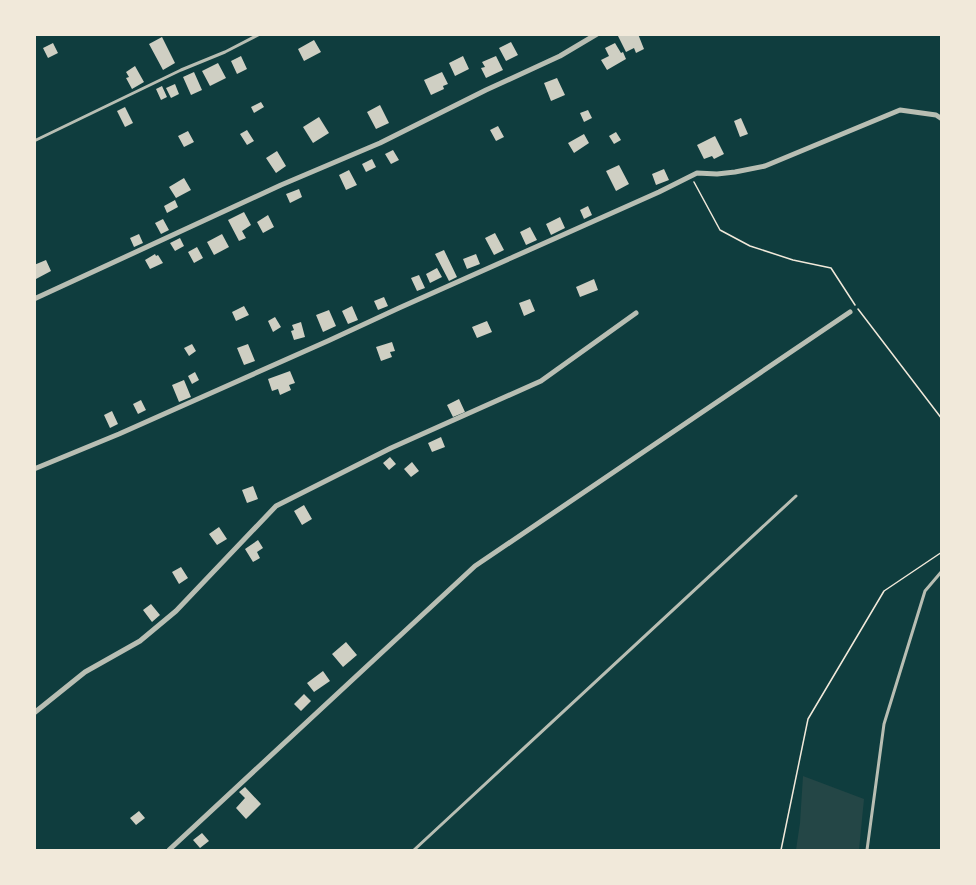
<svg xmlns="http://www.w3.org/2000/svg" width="976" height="885" font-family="'Nunito Sans',sans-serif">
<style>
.green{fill:#244646}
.building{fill:#cfcfc3}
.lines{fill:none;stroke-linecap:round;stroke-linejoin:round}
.path{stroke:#f1e9da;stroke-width:1.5}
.service{stroke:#b8beb3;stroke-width:3}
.minor{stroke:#b8beb3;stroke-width:5}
</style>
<rect width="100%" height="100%" fill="#0f3d3e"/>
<path class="green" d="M803,776L864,799L859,850H796L800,823Z"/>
<path class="building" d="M622,34H638L644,49L636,53L634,48L626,52L618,36Z
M162,37L175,63L163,70L149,44Z
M314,40L321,52L304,61L298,49Z
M511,42L518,55L506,61L499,48Z
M53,43L58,53L48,58L43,48Z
M615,43L621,53L623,52L626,59L607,70L601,60L609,56L605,48Z
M241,56L247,69L237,74L231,61Z
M463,56L469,69L455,76L449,63Z
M496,56L503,70L486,78L481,68L485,67L482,62Z
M218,63L226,78L210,86L202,71Z
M135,66L144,82L132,89L126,78L129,77L126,72Z
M194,72L202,90L191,95L183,77Z
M442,72L448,84L443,86L444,89L431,95L424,80Z
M557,78L565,95L551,101L544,83Z
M175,84L179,94L171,98L166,88Z
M162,86L167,97L161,100L156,89Z
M261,102L264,107L254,113L251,107Z
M380,105L389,123L376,129L367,112Z
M125,107L133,123L125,127L117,111Z
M588,110L592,118L584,122L580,113Z
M319,117L329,133L313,143L303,127Z
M741,118L748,134L740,137L734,121Z
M498,126L504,137L496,141L490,130Z
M247,130L254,141L247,145L240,134Z
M188,131L194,142L184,147L178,136Z
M616,132L621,140L614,144L609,136Z
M584,134L589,143L574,153L568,143Z
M715,136L724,154L714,159L712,156L704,159L697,145Z
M393,150L399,160L391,164L385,154Z
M277,151L286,166L276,173L266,158Z
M372,159L376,167L366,172L362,164Z
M619,165L629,184L616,191L606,171Z
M664,169L669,180L656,185L652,174Z
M349,170L357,185L346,190L339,175Z
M184,178L191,190L176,198L169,187Z
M299,189L302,197L290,203L286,194Z
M175,200L178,207L167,213L164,206Z
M588,206L592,215L584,219L580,210Z
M244,212L251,225L242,231L246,238L239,241L228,220Z
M268,215L274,227L263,233L257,222Z
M560,217L565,228L551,235L546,224Z
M163,219L169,230L161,234L155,223Z
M530,227L537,240L526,245L520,232Z
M495,233L504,250L494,255L485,238Z
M139,234L143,243L134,247L130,238Z
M222,234L229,247L214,255L207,242Z
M180,238L184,246L175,251L170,243Z
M197,247L203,258L194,263L188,252Z
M444,250L457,277L449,281L435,254Z
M155,254L156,256L158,255L163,263L150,269L145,260Z
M476,254L480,264L467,269L463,259Z
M46,260L51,271L36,279L34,275V265Z
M437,268L442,277L430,283L426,274Z
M419,275L425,288L417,291L411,278Z
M594,279L598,290L580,297L576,287Z
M384,297L388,306L378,310L374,301Z
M530,299L535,311L524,316L519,303Z
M244,306L249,315L236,321L232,312Z
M352,306L358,320L348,324L342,311Z
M329,310L336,326L323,332L316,315Z
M275,317L281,327L273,332L268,321Z
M487,321L492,332L477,338L472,327Z
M301,322L305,337L294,340L291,331L294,330L292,325Z
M392,342L395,351L390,352L392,357L381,361L376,347Z
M192,344L196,351L189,356L184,348Z
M248,344L255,361L244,365L237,348Z
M290,371L295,383L289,385L291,390L280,395L278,389L272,391L268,379Z
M195,372L199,380L192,384L188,376Z
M184,380L191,397L179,402L172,385Z
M459,399L465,412L453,417L447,405Z
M141,400L146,410L138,414L133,404Z
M112,411L118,424L110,428L104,415Z
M441,437L445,447L432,452L428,443Z
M390,457L396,464L389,470L383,463Z
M412,462L419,471L411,477L404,469Z
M253,486L258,499L247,503L242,490Z
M304,505L312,519L302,525L294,511Z
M219,527L227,539L217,545L209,534Z
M258,540L263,548L257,552L260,558L253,562L245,549Z
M181,567L188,578L179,584L172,572Z
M151,604L160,615L152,622L143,610Z
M346,642L357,655L343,667L332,654Z
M323,671L330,681L314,692L307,683Z
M304,694L311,701L301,711L294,704Z
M245,787L261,804L246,819L236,808L245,798L239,792Z
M139,811L145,818L136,825L130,818Z
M202,833L209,841L200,848L193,840Z"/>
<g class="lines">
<path class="path" d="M694,182L720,230L750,246L793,260L831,268L855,305
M858,309L942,419
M781,850L808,719L884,591L942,552"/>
<path class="service" d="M34,141L181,70L225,52L260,34
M414,850L796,496
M867,850L884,724L925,591L942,571"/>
<path class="minor" d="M34,299L281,185L380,143L486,90L560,56L597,34
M34,469L119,434L330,340L399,308L659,192L697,173L717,174L735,172L765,166L900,110L936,115L942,119
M34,713L85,672L140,641L176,611L276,506L391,448L541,381L636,313
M169,850L475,566L850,312"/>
</g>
<rect width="976" height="885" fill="none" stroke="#f1e9da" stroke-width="72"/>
</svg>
